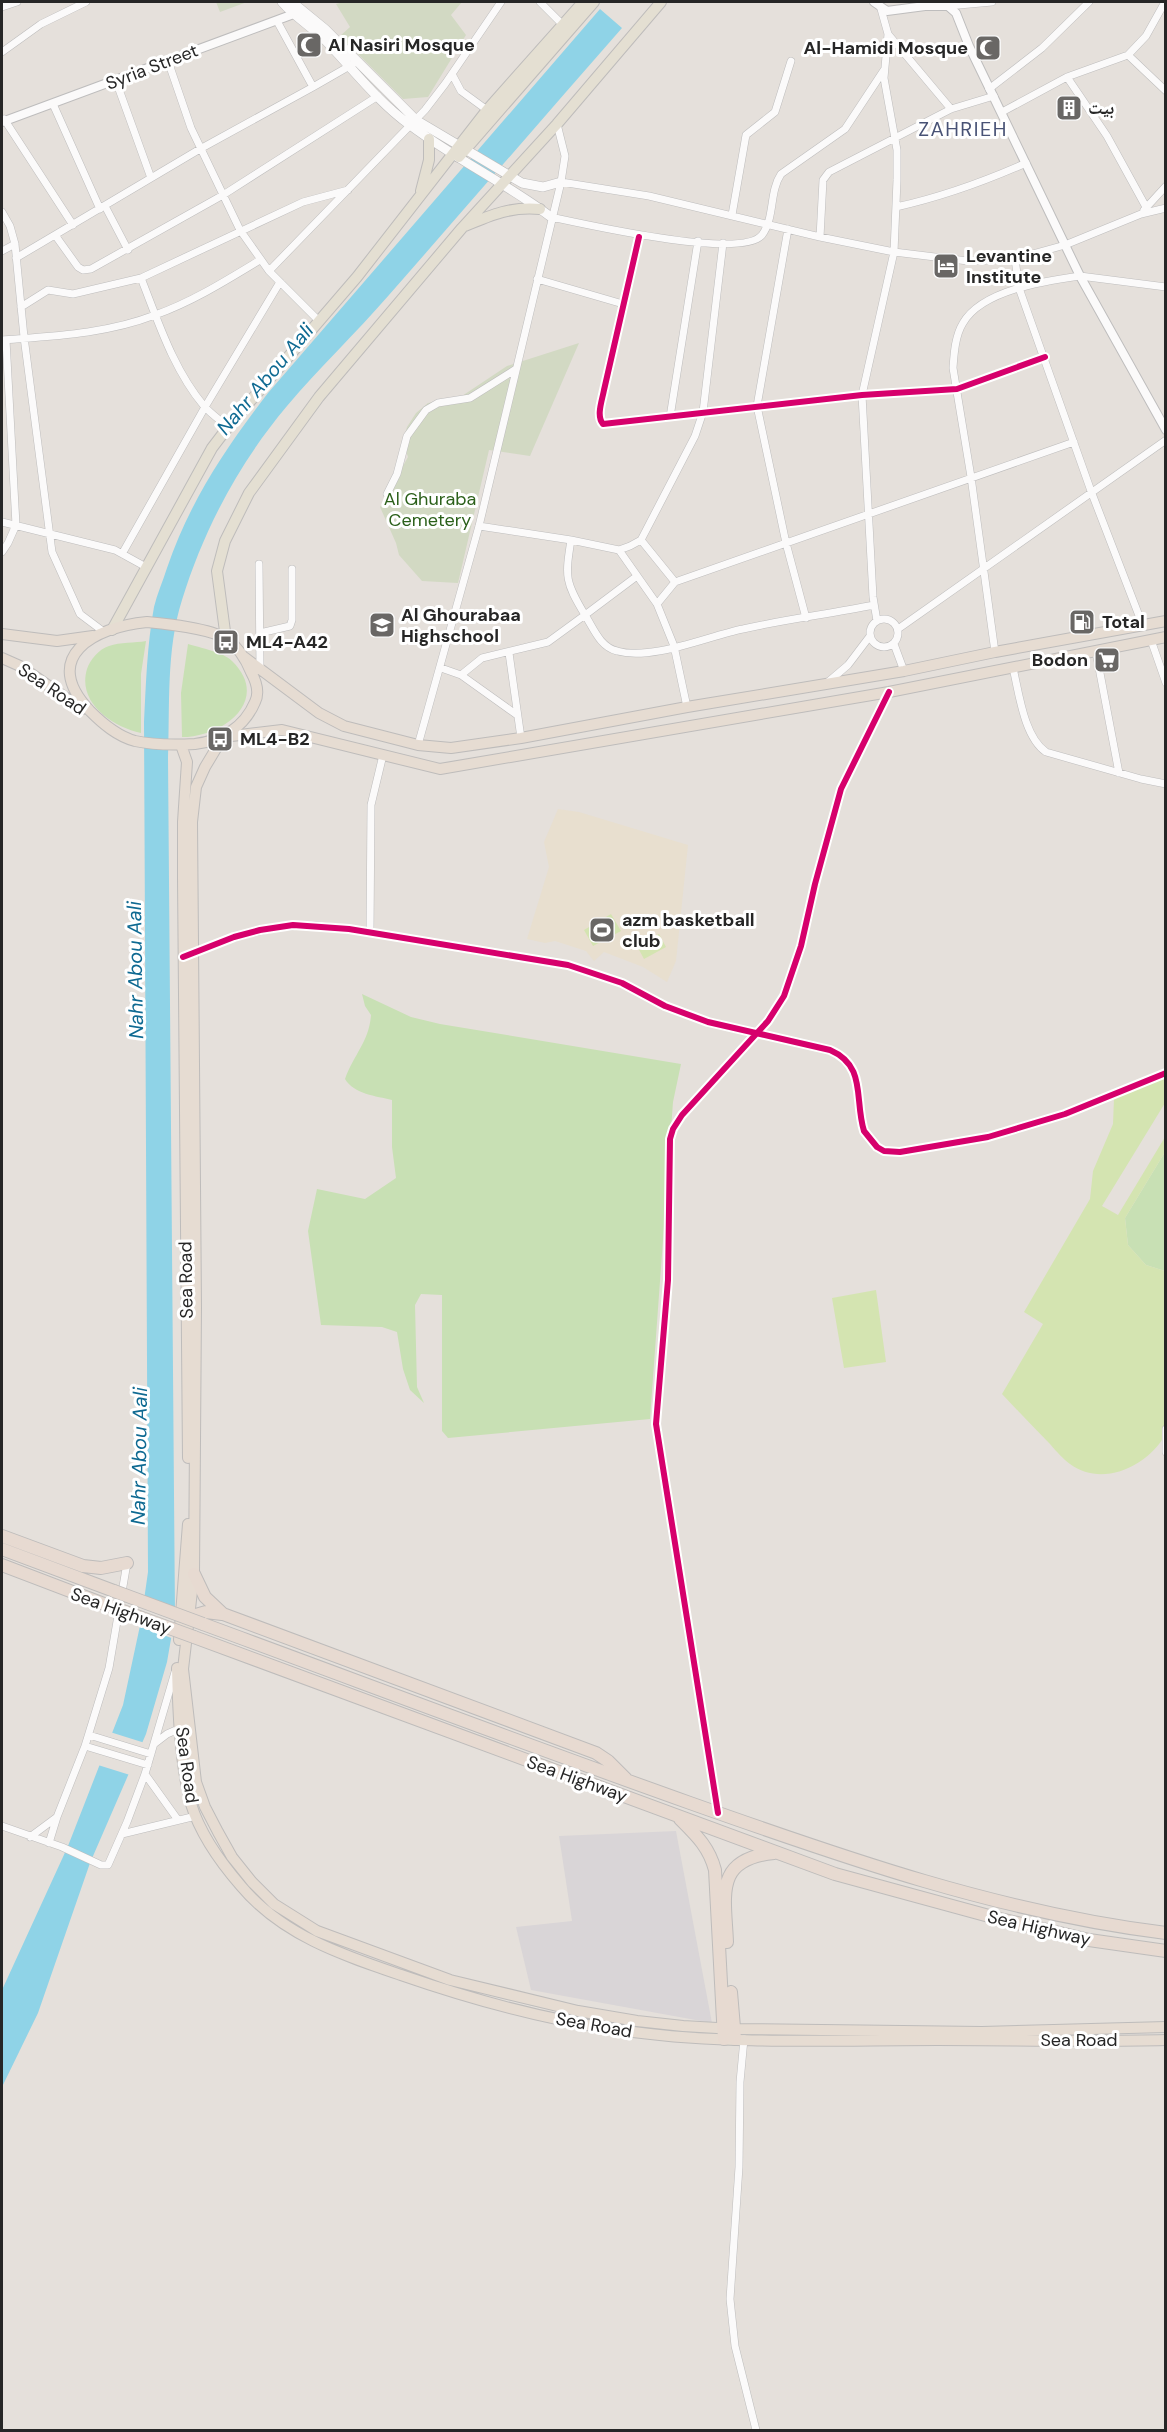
<svg xmlns="http://www.w3.org/2000/svg" width="1167" height="2432" font-family="'DM Sans','Noto Naskh Arabic',sans-serif">
<style>
.industrial{fill:#d9d5d7}
.education{fill:#e8dfcf}
.green{fill:#c8e0b4}
.cemetery{fill:#d2d9c3}
.pitch{fill:#d4e4b1}
.water{fill:#8fd3e7}
.pier{fill:#e5e0db}
.lines{fill:none;stroke-linecap:round;stroke-linejoin:round}
.minor-casing{stroke:#bebdbd;stroke-width:8}
.tertiary-casing{stroke:#bebdbd;stroke-width:10}
.secondary-casing{stroke:#bebdbd;stroke-width:10}
.primary-casing{stroke:#bebcbb;stroke-width:12}
.trunk-casing{stroke:#bebcbb;stroke-width:12}
.motorway-casing{stroke:#bebcbb;stroke-width:14}
.minor{stroke:#fbfafa;stroke-width:7}
.tertiary{stroke:#fbfafa;stroke-width:8}
.secondary{stroke:#fbfafa;stroke-width:9}
.primary{stroke:#e4dfd2;stroke-width:10}
.trunk{stroke:#e6dcd2;stroke-width:10}
.motorway{stroke:#e7dad1;stroke-width:12}
.motorway-bridge-casing{stroke:#bebcbb;stroke-width:14;stroke-linecap:butt}
.motorway-bridge{stroke:#e7dad1;stroke-width:12}
.cycleway-casing{stroke:#fff;stroke-width:10}
.cycleway{stroke:#d6006c;stroke-width:6}
.labels{text-anchor:middle;stroke-width:6;stroke-linejoin:round;paint-order:stroke}
.poi-label{font-size:18px;font-weight:bold;fill:#262626;stroke:#fff;text-anchor:start}
.street-label{font-size:18px;fill:#262626;stroke:#fff}
.park-label{font-size:18px;fill:#2b601a;stroke:#fff}
.neighbourhood-label{font-size:20px;letter-spacing:1.5px;fill:#485275;stroke:#fff}
.water-label{font-size:20px;font-style:italic;fill:#0f6a92;stroke:#fff}
</style>
<rect width="100%" height="100%" fill="#e5e0db"/>
<path class="industrial" d="M676,1831L712,2023L531,1990L516,1927L572,1921L559,1836Z"/>
<path class="education" d="M558,809L579,812L688,845L676,961L667,982L643,967L604,952L594,961L586,951L555,941L545,943L527,939L549,867L544,842Z"/>
<path class="green" d="M146,641L141,674V733C111,726 77,702 87,669C90,660 99,649 109,646C120,642 135,643 146,641Z
M188,644C201,648 223,652 232,661C272,700 223,737 182,737L181,693Z
M362,994L411,1017L440,1024L681,1064L673,1102L650,1419L448,1438L442,1431V1295L421,1294L415,1305L417,1387L424,1403L410,1390L403,1369L397,1332L382,1327L321,1325L308,1231L317,1189L365,1199L396,1178L392,1147V1100C376,1096 354,1094 345,1079C354,1054 369,1042 371,1015L365,1006Z
M1165,1152V1271L1146,1265L1128,1245L1125,1218Z"/>
<path class="cemetery" d="M216,2H247L220,12Z
M343,2H462L451,15L466,35L428,97L403,99L340,36L350,27L336,4Z
M579,343L530,456L489,450L458,583L422,581L399,555L396,543L380,507L408,457L403,442L407,427L416,413L428,403L459,398L507,366Z"/>
<path class="pitch" d="M611,914L621,931L593,946L584,930Z
M659,934L666,947L644,959L637,946Z
M1165,1074V1103L1102,1206L1118,1215L1165,1137V1152L1125,1218L1128,1245L1146,1265L1165,1271V1435C1148,1466 1102,1488 1070,1464C1063,1459 1056,1451 1050,1444C1034,1428 1018,1411 1002,1394L1043,1324L1024,1312L1090,1199L1093,1171L1113,1124L1114,1098Z
M876,1290L886,1362L844,1368L832,1298Z"/>
<path class="water" d="M600,9L622,28C544,117 467,206 389,295C356,333 320,367 287,406C239,463 204,529 182,600C166,650 170,706 168,758L175,1616L167,1662L146,1734L90,1863L38,2013L2,2087V1990L68,1846L123,1705L141,1621L148,1572L144,722C146,684 147,645 154,607C157,594 163,581 167,568C190,501 225,449 268,393Z"/>
<path class="pier" d="M141,1596L178,1608L174,1639L137,1625Z
M110,1732L145,1743L130,1775L98,1765Z"/>
<g class="lines">
<g class="minor-casing">
<path id="minor" d="M540,2L562,24
M948,6L992,2
M2,7L17,2
M277,21L313,87L353,64
M888,34L951,109
M2,52L41,24L86,2
M1128,55L1166,91
M168,61L191,128L240,230L269,271L319,321
M452,74L461,91L487,110
M1067,77L1107,136L1146,207
M116,81L151,178
M989,89L1042,48L1089,2
M53,104L100,209
M1002,112L1067,77L1128,55L1146,36L1165,2
M4,119L73,225
M561,182L649,196L820,237L894,252L968,261L1015,259L1065,245L1141,214L1166,208
M105,206L128,250
M896,207C941,197 983,182 1026,163
M1144,210L1166,186
M2,212L10,226L15,244L24,337L52,552L80,614L104,632
M732,215L746,135L775,112L791,61
M551,217C584,224 742,260 762,235C775,218 769,192 781,174L845,129L884,70
M788,229L757,406L786,543L806,618
M55,235L78,267L83,270L91,269L223,195L378,96
M639,237L604,390C602,401 596,416 603,424L862,395L957,389L1045,357
M820,237L823,180L829,172L951,109L994,96
M2,251L15,244
M16,258L200,149L313,87
M1015,259L1019,288L1091,491L1143,626
M269,271L425,110L445,84L501,2
M141,278C158,321 173,369 204,406C211,414 220,420 228,427
M537,279L623,304
M21,307L48,290L73,294L141,278L303,202L348,190
M2,340C53,336 106,334 155,315C192,302 227,280 260,260
M670,417L698,241
M387,494L397,474L407,436L426,410L438,403L470,398L516,369
M2,522L115,550L146,567
M479,526L571,540L619,550L630,546L641,540L695,436L703,412L723,243
M641,540L675,582
M619,550L657,604L674,646L687,707
M2,552L8,543L16,525L6,340
M122,554L205,407L280,282
M259,564L260,669
M637,576L585,615C594,629 600,647 617,651C652,661 708,636 743,629C786,619 830,614 874,605
M657,604L675,582L1074,442
M870 633a14 14 0 1 1 28 0a14 14 0 1 1-28 0Z
M877,621L873,597L862,395L894,252L897,180V150L884,78L888,34L881,9
M898,629L1166,440
M260,633L290,626L292,620V569
M1151,640L1166,683
M894,644L904,671
M995,652L971,477L953,368C954,354 955,336 963,323C982,290 1045,281 1080,276L1166,287
M1096,652L1119,773
M509,653L521,738
M441,668L461,675L482,658L548,642L585,615C565,582 565,577 571,540
M1013,668C1019,693 1024,737 1046,752L1141,779L1166,784
M461,675L517,715
M828,682L848,665L870,636
M418,745L479,526L561,182L565,156L557,124
M370,932L371,805L383,755
M192,953L234,937L278,927L311,925L349,929L568,965L622,983L665,1006L708,1022L830,1050C867,1066 854,1099 864,1131L877,1147L884,1151L900,1152L988,1137L1065,1114L1166,1073
M1166,1429V1452
M89,1735L151,1754
M154,1744L167,1734L183,1727
M85,1746L148,1765
M145,1774L178,1820
M718,1813L656,1424L668,1280L670,1139L673,1129L682,1115L768,1021L784,996L801,946L815,884L841,789L889,692
M2,1826L62,1847L101,1865H108L127,1822L145,1774L175,1672
M122,1834L196,1816
M30,1837L57,1817L85,1746L109,1668L127,1563
M49,1843L57,1817
M744,2039L740,2082L739,2167L730,2299L735,2346L756,2430"/>
</g>
<g class="tertiary-casing">
<path id="tertiary" d="M874,2L887,11L925,6H948L956,13L969,46L1080,276L1166,430
M2,122L299,12"/>
</g>
<g class="secondary-casing">
<path id="secondary" d="M282,2C295,17 312,27 326,41C353,69 378,102 410,125C455,159 506,183 551,217
M292,2L325,29L416,120L522,183L543,187L561,182"/>
</g>
<g class="primary-casing">
<path id="primary" d="M459,157L594,2
M421,191L429,160V139
M465,226C491,215 512,206 540,209
M112,630L212,448L228,427L357,277L487,110L583,2
M226,639L217,571L225,541L249,493L319,397L462,228L557,124L661,2"/>
</g>
<g class="trunk-casing">
<path id="trunk" d="M147,622C168,624 209,628 227,639C238,647 246,660 251,672C256,681 260,692 255,702C244,728 221,741 195,744C176,745 153,745 135,741C117,736 103,724 90,711C39,657 94,627 147,622Z
M2,634L57,641L93,636
M1166,637L889,692L440,769L282,730L223,737L205,767L196,787L192,822L196,1307L194,1574L183,1669L196,1782L205,1807L218,1832L232,1857L252,1882L274,1904L317,1931L450,1980L578,2011L637,2021L683,2026L734,2029L982,2032L1166,2027
M244,657L319,713L344,726L418,745L451,748L521,738L687,707L904,671L995,652L1166,621
M2,658L20,666L82,709
M181,745L187,762L183,822V878L188,1458
M179,1640L188,1524
M177,1668C178,1708 180,1766 191,1804C200,1833 221,1863 241,1886C282,1935 342,1955 401,1975C476,2001 553,2022 633,2032C732,2045 838,2040 938,2040C1014,2040 1090,2042 1166,2040"/>
</g>
<g class="motorway-casing">
<path id="motorway" d="M2,1536L83,1566L101,1568L127,1563
M2,1549L114,1591
M2,1565L112,1607
M194,1574L205,1597L223,1614L596,1753L608,1761L626,1779
M189,1617L206,1612L222,1614
M203,1624C366,1684 527,1745 690,1803C845,1858 1002,1913 1166,1933
M194,1637L835,1874L1000,1919L1089,1940L1166,1951
M680,1819C696,1835 709,1847 715,1870L724,2039
M727,1942C725,1895 714,1859 774,1853
M731,1992L735,2039"/>
</g>
<use href="#minor" class="minor"/>
<use href="#tertiary" class="tertiary"/>
<use href="#secondary" class="secondary"/>
<use href="#primary" class="primary"/>
<use href="#trunk" class="trunk"/>
<use href="#motorway" class="motorway"/>
<g class="motorway-bridge-casing">
<path id="motorway-bridge" d="M114,1591L203,1624
M112,1607L194,1637"/>
</g>
<use href="#motorway-bridge" class="motorway-bridge"/>
<g class="cycleway-casing">
<path id="cycleway" d="M639,237L604,390C602,401 596,416 603,424L862,395L957,389L1045,357
M183,957L234,937L260,930L293,925L349,929L568,965L622,983L665,1006L708,1022L830,1050C867,1066 854,1099 864,1131L877,1147L884,1151L900,1152L988,1137L1065,1114L1166,1073
M718,1813L656,1424L668,1280L670,1139L673,1129L682,1115L768,1021L784,996L801,946L815,884L841,789L889,692"/>
</g>
<use href="#cycleway" class="cycleway"/>
</g>
<defs>
<g id="mosque-square" transform="scale(1.35)"><rect x="-9" y="-9" width="18" height="18" rx="4" fill="#696765" stroke="#fff"/><path d="M3.5-4.9A6 6 0 1 0 3.5 4.9A5 5 0 1 1 3.5-4.9Z" fill="#fff"/></g>
<g id="building-square" transform="scale(1.35)"><rect x="-9" y="-9" width="18" height="18" rx="4" fill="#696765" stroke="#fff"/><path d="M-4-6H4V6H1V3H-1V6H-4ZM-2.5-4.3h1.7v1.8h-1.7ZM.8-4.3h1.7v1.8H.8ZM-2.5-1h1.7V.8h-1.7ZM.8-1h1.7V.8H.8Z" fill="#fff"/></g>
<g id="hotel-square" transform="scale(1.35)"><rect x="-9" y="-9" width="18" height="18" rx="4" fill="#696765" stroke="#fff"/><path d="M-6-4.5h1.5V1H6V5H4.5V3h-9V5H-6ZM-4 0a1.8 1.8 0 1 1 3.6 0ZM.5 0V-2.5h3Q6-2.5 6 0Z" fill="#fff"/></g>
<g id="fuel-square" transform="scale(1.35)"><rect x="-9" y="-9" width="18" height="18" rx="4" fill="#696765" stroke="#fff"/><path d="M-5.5-6h7V0h2V4h1.3V-2.5L3-4.5l.8-.8L6-3V5H2.5V1h-1V6h-7ZM-4.2-4.7v3.2H.2V-4.7Z" fill="#fff"/></g>
<g id="school-square" transform="scale(1.35)"><rect x="-9" y="-9" width="18" height="18" rx="4" fill="#696765" stroke="#fff"/><path d="M0-5L7-2L0 1L-7-2ZM-4 1L0 2.5L4 1V4Q0 6-4 4Z" fill="#fff"/></g>
<g id="bus-square" transform="scale(1.35)"><rect x="-9" y="-9" width="18" height="18" rx="4" fill="#696765" stroke="#fff"/><path d="M-5-6H5V4H4V6H2V4H-2V6H-4V4H-5ZM-3.5-4V0h7V-4ZM-3.5 1.2v1.5H-2V1.2ZM2 1.2v1.5H3.5V1.2Z" fill="#fff"/></g>
<g id="supermarket-square" transform="scale(1.35)"><rect x="-9" y="-9" width="18" height="18" rx="4" fill="#696765" stroke="#fff"/><path d="M-6-5.5h2.5l.6 2H6L4.5 2H-2.5L-4.4-4H-6ZM-1.5 3.2a1.3 1.3 0 1 0 .1 0ZM3 3.2a1.3 1.3 0 1 0 .1 0Z" fill="#fff"/></g>
<g id="stadium-square" transform="scale(1.35)"><rect x="-9" y="-9" width="18" height="18" rx="4" fill="#696765" stroke="#fff"/><path d="M0-5a6.5 5 0 1 0 0 10a6.5 5 0 1 0 0-10ZM-3.5-1.8h7v3.6h-7Z" fill="#fff"/></g>
</defs>
<g fill-rule="evenodd">
<use href="#mosque-square" x="309" y="45"/>
<use href="#mosque-square" x="988" y="48"/>
<use href="#building-square" x="1069" y="108"/>
<use href="#hotel-square" x="946" y="266"/>
<use href="#fuel-square" x="1082" y="622"/>
<use href="#school-square" x="382" y="625"/>
<use href="#bus-square" x="226" y="642"/>
<use href="#supermarket-square" x="1107" y="660"/>
<use href="#bus-square" x="220" y="739"/>
<use href="#stadium-square" x="602" y="930"/>
</g>
<g class="labels">
<g class="poi-label">
<text x="328" y="51">Al Nasiri Mosque</text>
<text x="968" y="54" text-anchor="end">Al-Hamidi Mosque</text>
<text x="1088" y="114">بيت</text>
<text x="966" y="262">Levantine<tspan x="966" dy="21">Institute</tspan></text>
<text x="401" y="621">Al Ghourabaa<tspan x="401" dy="21">Highschool</tspan></text>
<text x="1102" y="628">Total</text>
<text x="246" y="648">ML4-A42</text>
<text x="1088" y="666" text-anchor="end">Bodon</text>
<text x="240" y="745">ML4-B2</text>
<text x="622" y="926">azm basketball<tspan x="622" dy="21">club</tspan></text>
</g>
<g class="street-label">
<text transform="translate(152 67) rotate(-21)" y="6">Syria Street</text>
<text transform="translate(52 689) rotate(34)" y="6">Sea Road</text>
<text transform="translate(186 1280) rotate(-91)" y="6">Sea Road</text>
<text transform="translate(121 1611) rotate(20)" y="6">Sea Highway</text>
<text transform="translate(187 1765) rotate(82)" y="6">Sea Road</text>
<text transform="translate(577 1779) rotate(20)" y="6">Sea Highway</text>
<text transform="translate(1039 1928) rotate(13)" y="6">Sea Highway</text>
<text transform="translate(594 2025) rotate(10)" y="6">Sea Road</text>
<text x="1079" y="2046">Sea Road</text>
</g>
<g class="park-label">
<text x="430" y="505">Al Ghuraba<tspan x="430" dy="21">Cemetery</tspan></text>
</g>
<g class="neighbourhood-label">
<text x="963" y="136">ZAHRIEH</text>
</g>
<g class="water-label">
<text transform="translate(265 379) rotate(-50)" y="7">Nahr Abou Aali</text>
<text transform="translate(135 970) rotate(-91)" y="7">Nahr Abou Aali</text>
<text transform="translate(139 1456) rotate(-89)" y="7">Nahr Abou Aali</text>
</g>
</g>
<rect width="1167" height="2432" fill="none" stroke="#262626" stroke-width="6"/>
</svg>
